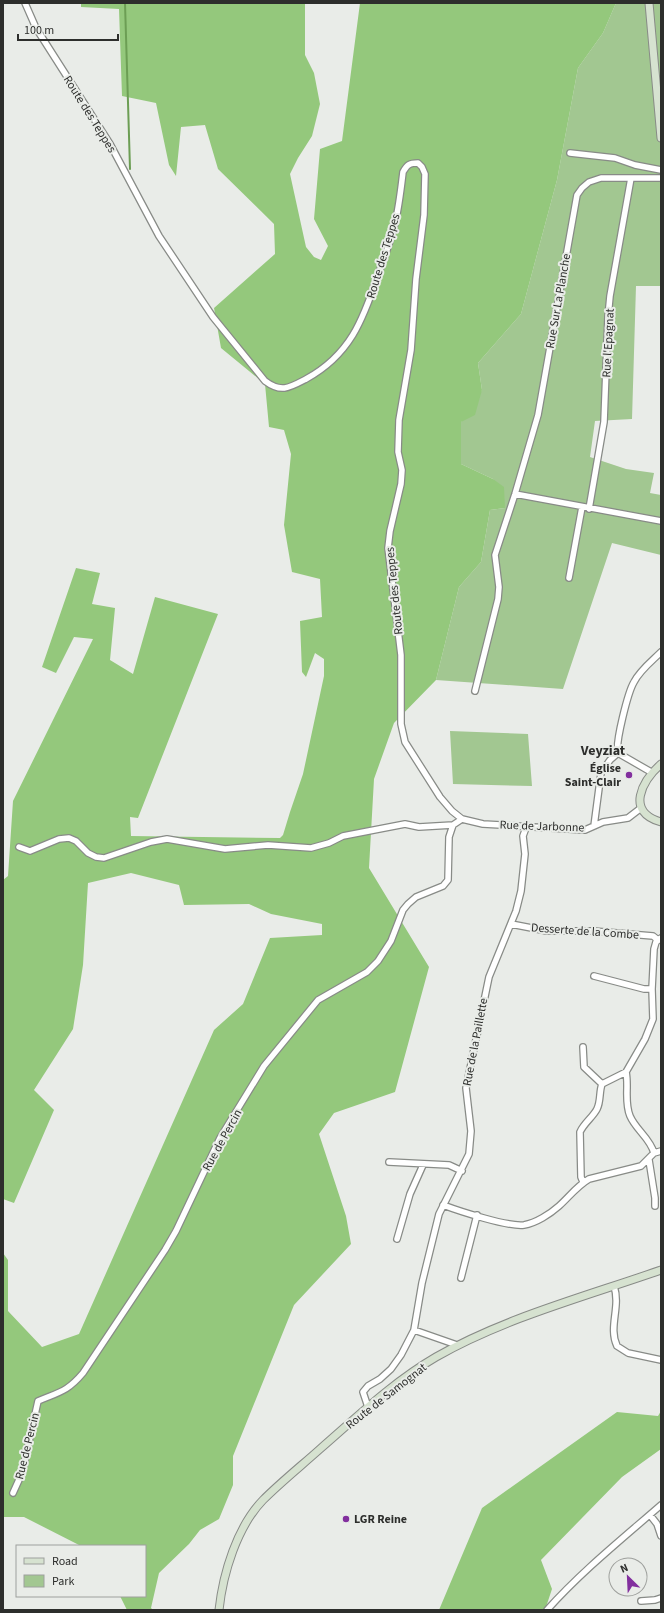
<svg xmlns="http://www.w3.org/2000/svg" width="664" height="1613" font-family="'Source Sans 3',sans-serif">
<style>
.green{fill:#a2c791}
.forest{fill:#94c87c}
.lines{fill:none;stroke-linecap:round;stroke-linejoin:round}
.stream{stroke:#6c9e54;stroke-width:2}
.street-casing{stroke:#888b87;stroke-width:8}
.secondary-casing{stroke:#888b87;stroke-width:9}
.street{stroke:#fff;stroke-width:5.5}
.secondary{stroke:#d6e2d0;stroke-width:7}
.poi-dot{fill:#822f9e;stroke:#e9ece8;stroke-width:1.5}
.labels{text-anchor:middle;stroke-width:4;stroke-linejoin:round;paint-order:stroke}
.street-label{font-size:12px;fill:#2d2e2c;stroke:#e9ece8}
.poi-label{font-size:12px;font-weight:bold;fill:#2d2e2c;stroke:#e9ece8;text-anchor:end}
.quarter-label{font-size:14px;font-weight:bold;fill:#2d2e2c;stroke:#e9ece8}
</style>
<rect width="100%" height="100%" fill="#e9ece8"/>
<path class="green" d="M616,3H661V286H636L632,419L595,421L590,457L626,469L654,473L650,493L661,495V555L612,543L563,689L436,680L459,587L481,562L490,510L505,508L493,479L461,464V422L482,390L478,363L521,314L557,180L578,68L603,33Z
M450,731L528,734L532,786L453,784Z"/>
<path class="forest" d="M81,3H305V55L314,73L320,104L312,136L298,158L290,174L306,247L314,257L321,260L328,246L314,219L320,149L342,141L360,3H616L603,33L578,68L557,180L521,314L478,363L482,390L475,415L461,422V464L493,479L504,487L505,508L490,510L481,562L459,587L436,680L394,723L374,779L369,868L429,967L395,1092L334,1113L319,1134L346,1216L351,1244L294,1305L233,1456V1485L219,1519L200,1530L189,1544L159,1573L151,1608L153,1610H127L120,1596H145V1546H81L24,1517H3V1253L8,1260V1311L42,1347L79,1334L214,1030L243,1004L270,938L322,935V924L271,914L249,904L184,905L179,885L131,873L88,883L83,965L73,1029L34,1090L54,1110L14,1203L3,1199V880L8,876L13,801L93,639L74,637L56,673L42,667L76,568L100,573L92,604L115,608L110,660L133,674L155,597L218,614L138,818L130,817L131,836L280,838L283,835L290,812L303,774L324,676V659L315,653L306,677L302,672L300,621L322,617L320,579L292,572L284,525L291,454L284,430L269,427L265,384L221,348L214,308L275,254L274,224L218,169L205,125L181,127L176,176L169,165L156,103L122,96L119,9L81,7Z
M661,1411V1449L622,1477L541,1560L552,1589L545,1610H439L482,1508L617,1412L658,1416Z"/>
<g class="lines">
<path class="stream" d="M125,3L130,169"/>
<g class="street-casing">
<path id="street" d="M25,3L36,28L110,144L159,236L213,317L265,381C281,393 289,388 306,379C350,355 363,320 378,275C384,258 391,241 395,223C399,207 401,189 403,172C407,165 409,163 418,163L422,167L425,174L424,215L416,279L411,350L399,420L398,452L402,470L401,484L390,531L388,548L401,655V724L405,742L440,797L452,811L462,819L483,824L585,830L603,822L628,818L641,808
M570,153L615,158L635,165L661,170
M515,494L661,521
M589,509L604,422L608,317L610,296L631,178
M569,578L582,507
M475,691L498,599L499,587L495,555L515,494L538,415L577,195L582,188L589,182L601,178H661
M618,753C615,743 628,692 634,682C640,670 652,661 661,652
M618,753L651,772
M594,826L601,773L610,760L618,753
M19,847L30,851L59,839L69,838L76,841L88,853L96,857L104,858L151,842L167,839L225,849L268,845L311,848L329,843L343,836L405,824L419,827L453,825
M511,924L547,931H593L653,936L658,940
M594,976L644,989H652
M583,1047L584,1067L602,1084
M654,1153C650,1138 636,1130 630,1116C624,1102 629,1086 626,1072L645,1039L653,1019L652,989L654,949L656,942L661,938
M649,1160L655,1198V1206
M389,1162L449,1165L462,1171
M583,1182L581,1177L580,1132C584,1123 593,1117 597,1109C601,1101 599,1092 602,1084L626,1072
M443,1205C459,1211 508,1227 524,1225C536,1223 550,1214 559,1206C569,1197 577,1186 589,1179L641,1166L654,1153L661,1151
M397,1239L410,1194L423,1165
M461,1278L477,1215
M614,1286C621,1307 608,1327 617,1346L628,1353L661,1360
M414,1330L457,1345
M368,1407L363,1392L368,1386L380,1379L391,1369L401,1355L414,1330L422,1283L439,1214L469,1154L471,1131L466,1088L489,977L516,911L521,891L525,854L523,836L527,825
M13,1493L22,1473L38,1401C59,1392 67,1392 83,1373L165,1250L176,1231L220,1138L264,1066L318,1000L367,972L378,961L391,941L403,910L408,904L416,897L443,886L448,880L449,837L453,825L462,819
M650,1515L657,1524L661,1536
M641,1601L655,1600L661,1598
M547,1610C582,1571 622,1539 661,1505"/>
</g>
<g class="secondary-casing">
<path id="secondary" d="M649,3L661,138
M661,764C642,781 625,812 661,822
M219,1610C223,1573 237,1527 263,1500C281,1482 301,1466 320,1449C357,1417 393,1382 436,1357C504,1318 587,1296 661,1270"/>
</g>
<use href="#street" class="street"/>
<use href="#secondary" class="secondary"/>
</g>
<g class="poi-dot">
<circle cx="629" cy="775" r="4"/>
<circle cx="346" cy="1519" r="4"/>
</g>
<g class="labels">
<g class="street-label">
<text transform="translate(90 114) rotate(58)" y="4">Route des Teppes</text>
<text transform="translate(383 256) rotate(-73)" y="4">Route des Teppes</text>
<text transform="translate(558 301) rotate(-80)" y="4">Rue Sur La Planche</text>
<text transform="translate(608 343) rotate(-87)" y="4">Rue l'Epagnat</text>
<text transform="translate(394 591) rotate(-96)" y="4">Route des Teppes</text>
<text transform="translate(542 826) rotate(2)" y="4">Rue de Jarbonne</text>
<text transform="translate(585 931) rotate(4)" y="4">Desserte de la Combe</text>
<text transform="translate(475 1042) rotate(-79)" y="4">Rue de la Paillette</text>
<text transform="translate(222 1140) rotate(-61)" y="4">Rue de Percin</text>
<text transform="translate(386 1396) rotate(-38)" y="4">Route de Samognat</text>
<text transform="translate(27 1446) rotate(-76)" y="4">Rue de Percin</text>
</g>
<g class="poi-label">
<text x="621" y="772">Église<tspan x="621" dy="14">Saint-Clair</tspan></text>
<text x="354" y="1523" text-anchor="start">LGR Reine</text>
</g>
<g class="quarter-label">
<text x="603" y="755">Veyziat</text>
</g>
</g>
<rect width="664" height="1613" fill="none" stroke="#2d2e2c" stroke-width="8"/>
<rect x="16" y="1545" width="130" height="52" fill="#e9ece8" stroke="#9ea09d"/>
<rect x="24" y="1558" width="20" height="6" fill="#d6e2d0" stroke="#9ea09d"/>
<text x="52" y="1565" font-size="12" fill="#2d2e2c">Road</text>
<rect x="24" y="1575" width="20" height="12" fill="#a2c791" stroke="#9ea09d"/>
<text x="52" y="1585" font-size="12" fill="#2d2e2c">Park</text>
<g transform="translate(628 1577) rotate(336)"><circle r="19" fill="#e9ece8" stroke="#9ea09d"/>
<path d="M0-3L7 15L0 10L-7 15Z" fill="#822f9e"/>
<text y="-6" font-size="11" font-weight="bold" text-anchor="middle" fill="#2d2e2c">N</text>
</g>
<path d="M18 34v6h100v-6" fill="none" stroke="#2d2e2c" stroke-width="2"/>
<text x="24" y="34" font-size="12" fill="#2d2e2c" stroke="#e9ece8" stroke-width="3" paint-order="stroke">100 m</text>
</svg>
